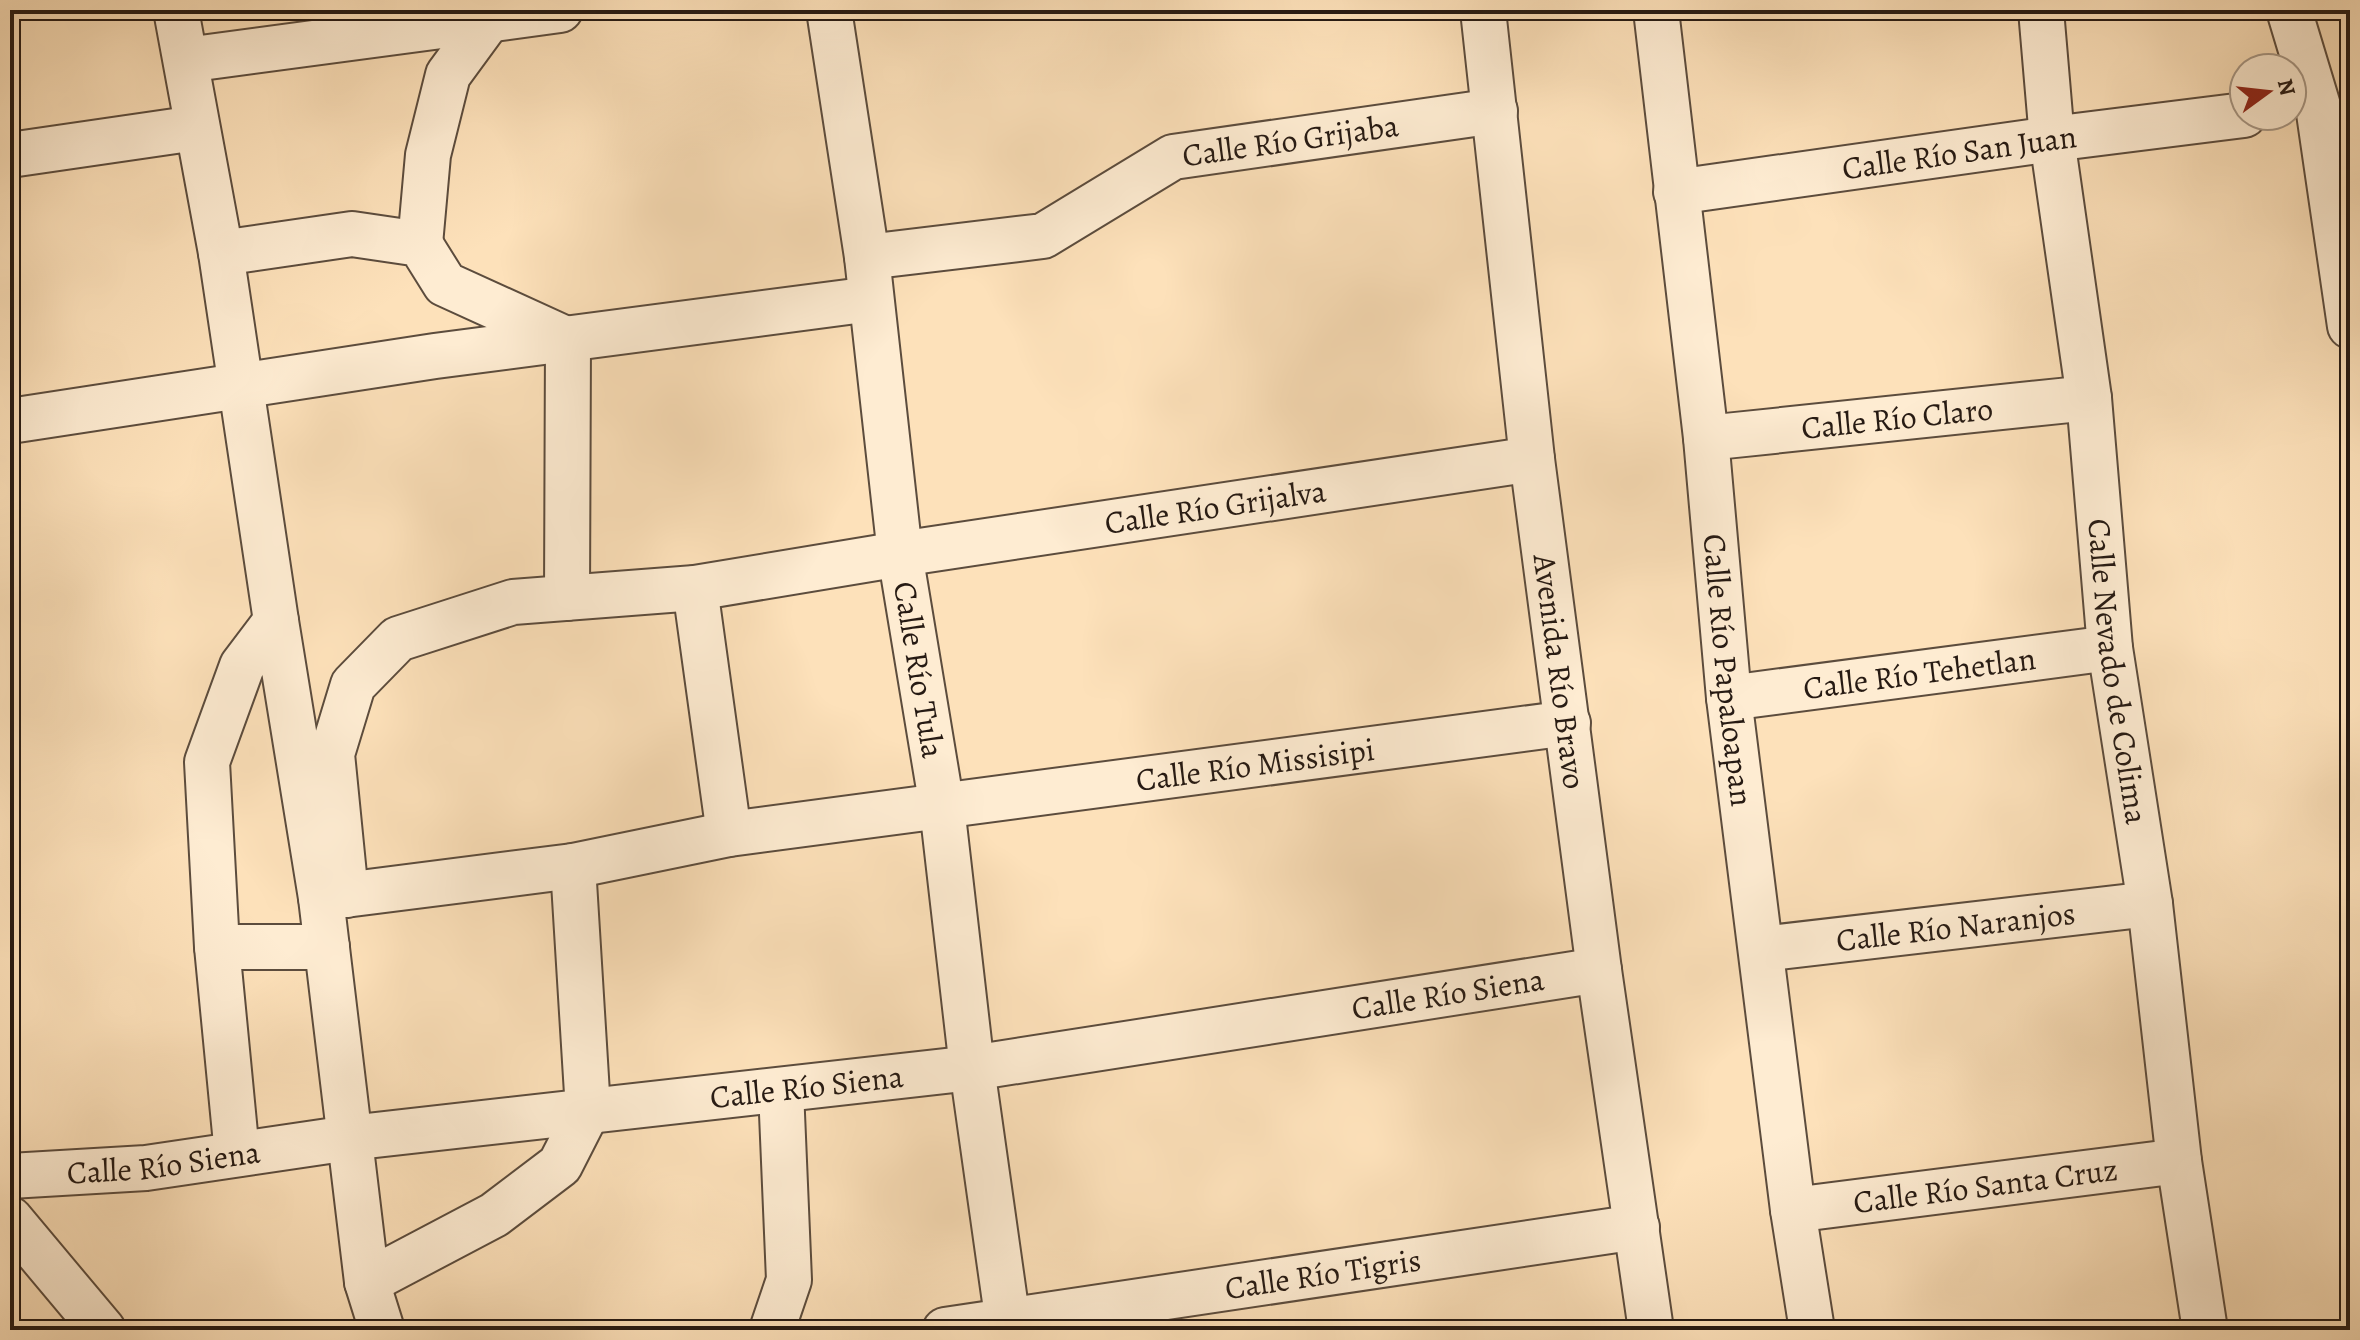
<svg xmlns="http://www.w3.org/2000/svg" width="2360" height="1340" font-family="Alegreya,serif">
<style>
.lines{fill:none;stroke-linecap:round;stroke-linejoin:round}
.minor-casing{stroke:#5c4c3d;stroke-width:48}
.minor{stroke:#feecd2;stroke-width:44}
.labels{text-anchor:middle;stroke-width:6;stroke-linejoin:round;paint-order:stroke}
.street-label{font-size:32px;fill:#261a13;stroke:#feecd2}
</style>
<rect width="100%" height="100%" fill="#fde1ba"/>
<filter id="stains"><feTurbulence type="fractalNoise" baseFrequency=".0025" numOctaves="4"/><feColorMatrix values="0 0 0 0 .2 0 0 0 0 .09 0 0 0 0 .02 0 0 0 .5 -.17"/></filter>
<radialGradient id="worn" r=".72"><stop offset=".6" stop-color="#630" stop-opacity="0"/><stop offset="1" stop-color="#630" stop-opacity=".3"/></radialGradient>
<g class="lines">
<g class="minor-casing">
<g id="minor">
<path d="M176,10L221,253L276,621L321,898L367,1282L382,1330"/>
<path id="s1" d="M829,10L867,257L900,554L942,807L972,1068L1009,1330"/>
<path id="s2" d="M1483,10L1532,459L1599,970L1651,1330"/>
<path id="s3" d="M1656,10L1706,438L1729,698L1793,1210L1812,1330"/>
<path id="s4" d="M2041,10L2052,139L2089,398L2110,648L2150,904L2179,1161L2205,1330"/>
<path d="M2289,10L2318,106L2350,326"/>
<path d="M186,60L560,10"/>
<path d="M10,155L196,128"/>
<path id="s5" d="M1676,192L2052,139L2244,115"/>
<path d="M420,244L428,155L448,75L489,19"/>
<path d="M221,253L352,234L420,244L445,284L568,340L567,598"/>
<path id="s6" d="M867,257L1043,236L1173,157L1495,111"/>
<path d="M10,421L435,356L871,299"/>
<path id="s7" d="M1706,438L2089,398"/>
<path d="M695,588L729,834"/>
<path id="s8" d="M1729,698L2110,648"/>
<path id="s9" d="M346,895L332,754L353,685L398,639L513,602L695,588L900,554L1532,459"/>
<path id="s10" d="M321,898L573,866L729,834L1568,723"/>
<path d="M217,947H327"/>
<path id="s11" d="M1761,949L2150,904"/>
<path d="M237,1154L217,947L207,762L242,666L276,621"/>
<path id="s12" d="M10,1176L146,1168L349,1138L972,1068L1599,970"/>
<path id="s13" d="M1793,1210L2179,1161"/>
<path d="M10,1219L103,1330"/>
<path d="M367,1282L494,1215L560,1165L588,1110L573,866"/>
<path d="M772,1330L789,1280L781,1090"/>
<path id="s14" d="M945,1330L1637,1227"/>
</g>
</g>
<use href="#minor" class="minor"/>
</g>
<g class="labels">
<g class="street-label">
<text dy="11" stroke="none"><textPath href="#s6" startOffset="448">Calle Río Grijaba</textPath></text>
<text dy="11" stroke="none"><textPath href="#s5" startOffset="286">Calle Río San Juan</textPath></text>
<text dy="11" stroke="none"><textPath href="#s7" startOffset="192">Calle Río Claro</textPath></text>
<text dy="11" stroke="none"><textPath href="#s9" startOffset="1108">Calle Río Grijalva</textPath></text>
<text dy="11" stroke="none"><textPath href="#s1" startOffset="666">Calle Río Tula</textPath></text>
<text dy="11" stroke="none"><textPath href="#s2" startOffset="666">Avenida Río Bravo</textPath></text>
<text dy="11" stroke="none"><textPath href="#s3" startOffset="664">Calle Río Papaloapan</textPath></text>
<text dy="11" stroke="none"><textPath href="#s4" startOffset="666">Calle Nevado de Colima</textPath></text>
<text dy="11" stroke="none"><textPath href="#s8" startOffset="192">Calle Río Tehetlan</textPath></text>
<text dy="11" stroke="none"><textPath href="#s10" startOffset="944">Calle Río Missisipi</textPath></text>
<text dy="11" stroke="none"><textPath href="#s11" startOffset="196">Calle Río Naranjos</textPath></text>
<text dy="11" stroke="none"><textPath href="#s12" startOffset="1450">Calle Río Siena</textPath></text>
<text dy="11" stroke="none"><textPath href="#s12" startOffset="802">Calle Río Siena</textPath></text>
<text dy="11" stroke="none"><textPath href="#s12" startOffset="154">Calle Río Siena</textPath></text>
<text dy="11" stroke="none"><textPath href="#s13" startOffset="194">Calle Río Santa Cruz</textPath></text>
<text dy="11" stroke="none"><textPath href="#s14" startOffset="382">Calle Río Tigris</textPath></text>
</g>
</g>
<rect width="2360" height="1340" fill="none" stroke="#fde1ba" stroke-width="40"/>
<rect x="12" y="12" width="2336" height="1316" fill="none" stroke="#261a13" stroke-width="4"/>
<rect x="20" y="20" width="2320" height="1300" fill="none" stroke="#261a13" stroke-width="2"/>
<g transform="translate(2268 92) rotate(75)"><circle r="38" fill="#feecd2" stroke="#a89886" stroke-width="2"/>
<path d="M0-6L14 30L0 20L-14 30Z" fill="#8f2418"/>
<text y="-12" font-size="22" font-weight="bold" text-anchor="middle" fill="#261a13">N</text>
</g>
<rect width="100%" height="100%" filter="url(#stains)"/>
<rect width="100%" height="100%" fill="url(#worn)"/>
</svg>
